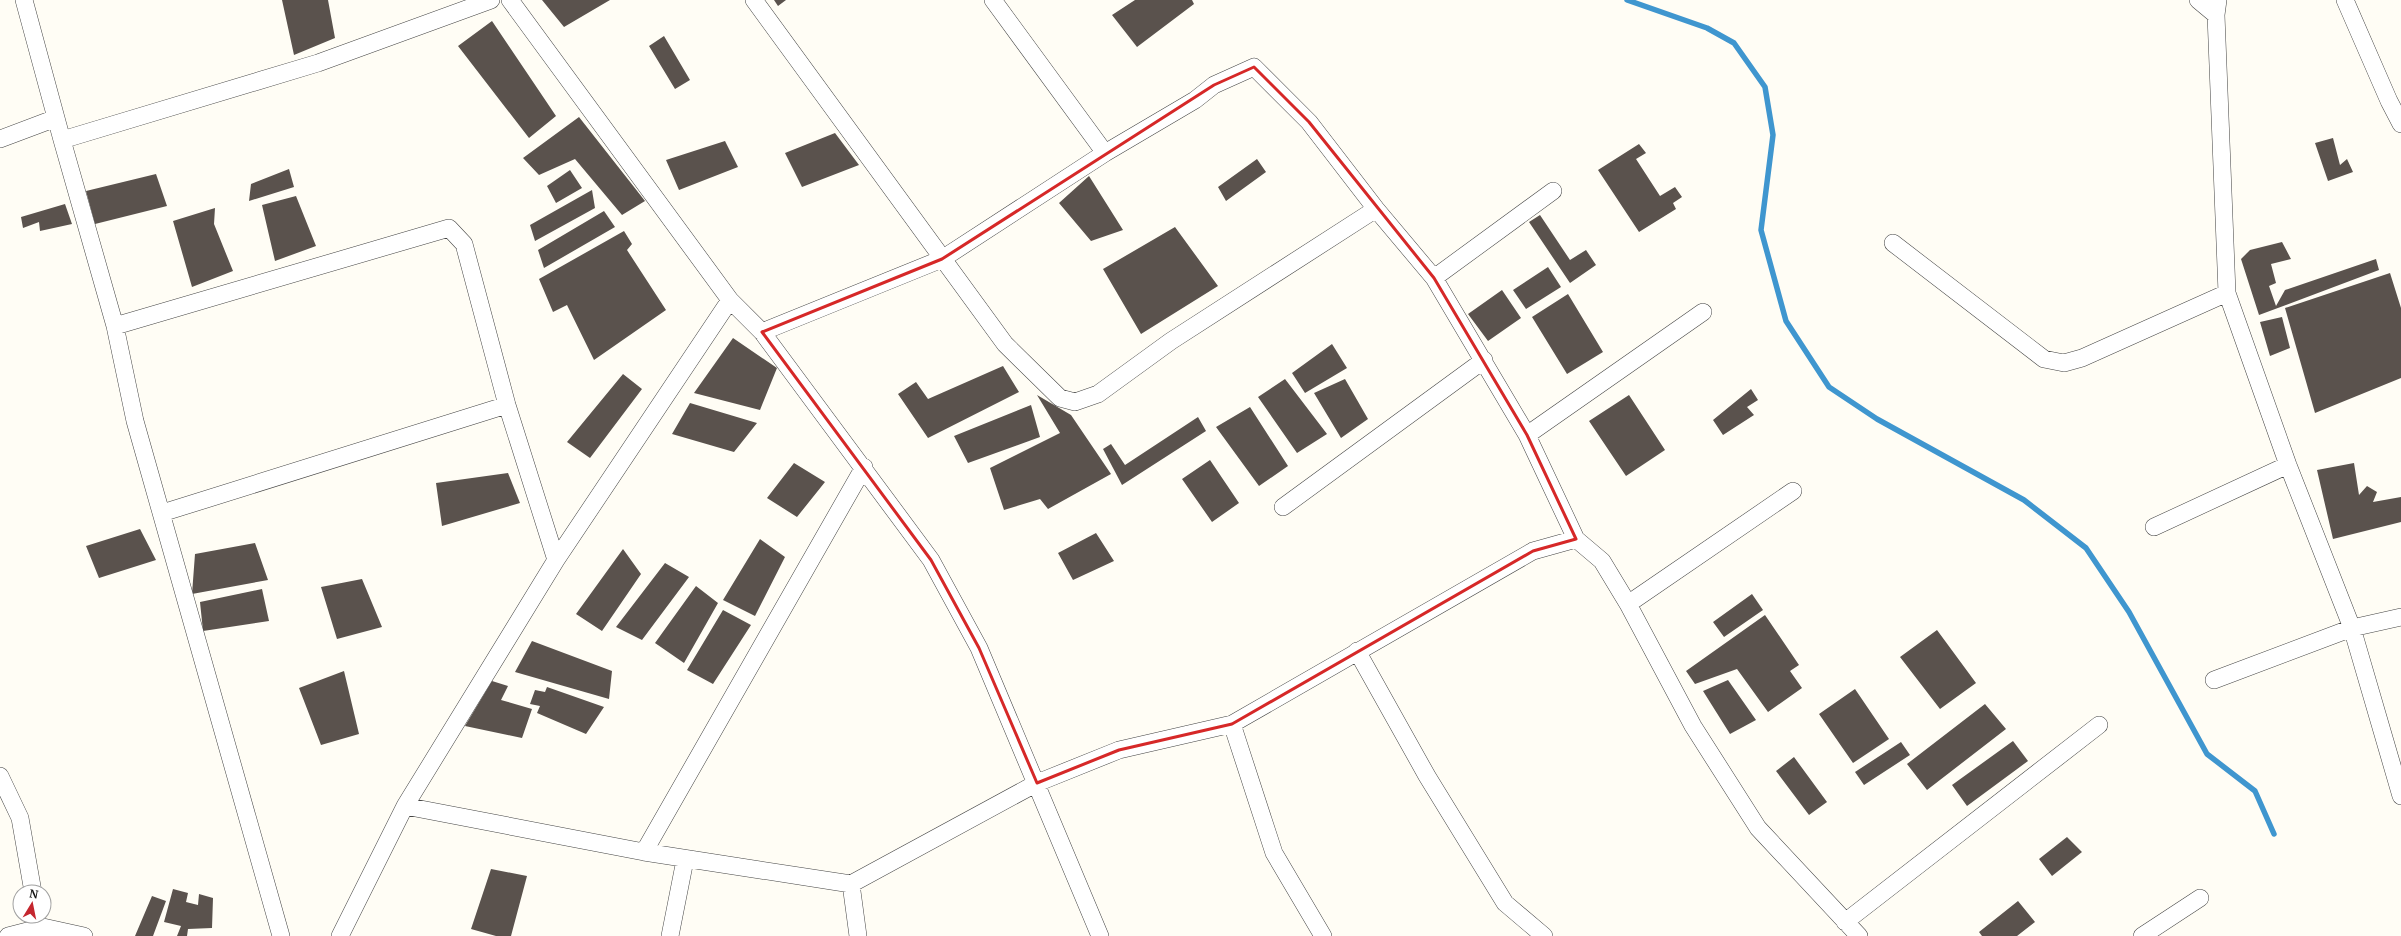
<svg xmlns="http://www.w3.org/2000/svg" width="2401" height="936" font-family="Merriweather,serif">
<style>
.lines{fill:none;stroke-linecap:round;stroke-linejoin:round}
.stream{stroke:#3f96cf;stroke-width:5.5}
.building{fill:#5a524d}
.street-casing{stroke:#444;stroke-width:18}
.street{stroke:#fff;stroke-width:17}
.marked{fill:none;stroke:#d62828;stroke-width:3;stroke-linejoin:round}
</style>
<rect width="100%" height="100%" fill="#fffdf5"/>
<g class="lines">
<path class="stream" d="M1627,0L1707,28L1734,43L1765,87L1773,135L1761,230L1786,321L1829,387L1877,419L2024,500L2086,548L2129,612L2207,754L2255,791L2274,834"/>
</g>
<path class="building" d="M282,0H328L335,38L294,55Z
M542,0H610L564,27Z
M774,0H786L778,6Z
M1135,0H1192L1194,4L1137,47L1112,15Z
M492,21L556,116L529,138L458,46Z
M664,36L690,80L675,89L649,46Z
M579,117L645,201L622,215L575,159L539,175L523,158Z
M835,133L859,165L802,187L785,153Z
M2333,138L2340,165L2347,159L2353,172L2328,181L2315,143Z
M725,141L738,167L679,190L666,160Z
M1639,144L1646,153L1636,159L1660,196L1675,187L1682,197L1673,203L1676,209L1639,232L1598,170Z
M1257,159L1266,172L1226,201L1218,187Z
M289,169L294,187L249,201L251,184Z
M570,170L582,188L556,203L547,186Z
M156,174L167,206L95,224L86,191Z
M1089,176L1123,230L1091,241L1059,203Z
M592,190L595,208L535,241L530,225Z
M296,196L316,246L275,261L262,205Z
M65,204L72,224L40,231L39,222L23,228L21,217Z
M215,208L214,224L233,271L192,287L173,221Z
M604,211L615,227L544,268L538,250Z
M1540,215L1570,260L1586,250L1596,265L1570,283L1529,222Z
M1175,227L1218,286L1141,334L1103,269Z
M624,231L632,244L627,250L666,310L594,360L567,305L553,312L539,279Z
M2282,242L2291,259L2271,264L2276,283L2269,286L2276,306L2285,290L2376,259L2379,270L2259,315L2241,259L2250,250Z
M1548,267L1561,287L1526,309L1513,290Z
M2390,273L2401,308V378L2315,413L2285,308Z
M1502,290L1521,318L1488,341L1468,314Z
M1568,294L1603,352L1567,374L1532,317Z
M2282,317L2290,348L2270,356L2260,322Z
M733,338L777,368L760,410L694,393Z
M1332,344L1347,368L1305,393L1292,373Z
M1003,366L1019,392L928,438L898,394L916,382L928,399Z
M623,374L642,389L590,458L567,442Z
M1285,379L1327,434L1297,453L1258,397Z
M1345,379L1368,419L1341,438L1314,393Z
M1751,389L1758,400L1747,407L1754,415L1723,435L1713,420Z
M1037,395L1071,415L1111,474L1048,509L1040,499L1004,510L990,468L1060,433Z
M1629,395L1665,450L1626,476L1589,421Z
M690,403L757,423L734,452L672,434Z
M1031,405L1040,437L968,463L954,436Z
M1250,407L1288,466L1259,486L1216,427Z
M1198,417L1206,431L1122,485L1103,449L1111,444L1125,465Z
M1210,460L1239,503L1212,522L1182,479Z
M794,463L825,482L797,517L767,498Z
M2354,463L2359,495L2367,486L2377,492L2373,502L2401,497V522L2333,539L2317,470Z
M508,473L520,503L442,526L436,483Z
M140,529L156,560L99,578L86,546Z
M1096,533L1114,561L1073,580L1058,553Z
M760,539L785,557L755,616L723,600Z
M255,543L268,580L192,594L195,554Z
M623,549L641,574L602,631L576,614Z
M665,563L689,577L642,640L616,627Z
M362,579L382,627L337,639L321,587Z
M696,586L718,603L684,663L655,643Z
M262,589L269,621L203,631L200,602Z
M1752,594L1763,610L1724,637L1713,622Z
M723,610L751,625L713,684L687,670Z
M1765,615L1799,665L1790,671L1802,688L1768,712L1737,669L1695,684L1686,671Z
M1937,630L1976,683L1940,709L1900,657Z
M532,641L612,671L609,699L515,672Z
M344,671L359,734L321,745L299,688Z
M1728,680L1756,720L1730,734L1703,691Z
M492,681L508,686L501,700L532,709L522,738L465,726Z
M547,687L604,707L586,734L537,713L540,706L530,704L535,690L545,692Z
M1855,689L1889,739L1853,763L1819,714Z
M1985,704L2006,729L1927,790L1907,764Z
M2013,741L2028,761L1967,806L1952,785Z
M1901,742L1910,755L1864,785L1855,772Z
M1794,757L1827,802L1809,815L1776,771Z
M2067,837L2082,852L2052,876L2039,859Z
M491,869L527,876L511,936H496L471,929Z
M173,889L188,893L186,902L198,905L199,894L213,898L212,928L188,929L187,936H177L181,926L164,922Z
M152,896L166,901L153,936H135Z
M2018,901L2035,922L2017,936H1982L1979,932Z"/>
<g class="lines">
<g class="street-casing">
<path id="street" d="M24,0L62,140L115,326L135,421L281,936
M510,0L730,300L762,332L931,560L979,648L1100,936
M754,0L1005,344L1060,398L1075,402L1098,394L1171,341L1376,209
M993,0L1105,153
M2198,0L2216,15
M2218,0L2216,15L2227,293L2288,465L2352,628L2401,796
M2345,0L2389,101L2401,124
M0,139L56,118
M62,140L318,63L491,0
M1893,243L2044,359L2064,363L2082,358L2227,293
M1434,278L1553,191
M115,326L449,228L464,244L507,405L556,560
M762,332L942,259L1105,153L1195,100L1214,85L1254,67L1309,122L1376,209L1434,278L1527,435L1576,539L1602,561L1628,604L1693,726L1758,828L1859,936
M1527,435L1703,312
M1283,507L1484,360
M162,513L507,405
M2154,527L2288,465
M1628,604L1793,491
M1357,651L1427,776L1505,903L1544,936
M2214,680L2352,628L2401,617
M1232,724L1274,853L1323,936
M0,776L20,818L33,892
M405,806L644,852L864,467
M644,852L851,884L1037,783L1119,750L1232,724L1533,551L1576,539
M851,884L858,936
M1845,922L2099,725
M8,936L43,927L84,936
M340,936L405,806L556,560L730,300
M670,936L685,860
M2142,936L2200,898"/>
</g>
<use href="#street" class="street"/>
</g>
<path class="marked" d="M1254,67L1309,122L1434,278L1527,435L1576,539L1533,551L1232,724L1119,750L1037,783L979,648L931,560L762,332L942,259L1214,85Z"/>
<g transform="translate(32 904) rotate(10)"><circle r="19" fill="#ffffff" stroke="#a0a0a0"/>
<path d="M0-3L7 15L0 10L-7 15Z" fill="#c4262e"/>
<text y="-6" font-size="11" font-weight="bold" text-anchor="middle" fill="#111111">N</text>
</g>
</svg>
